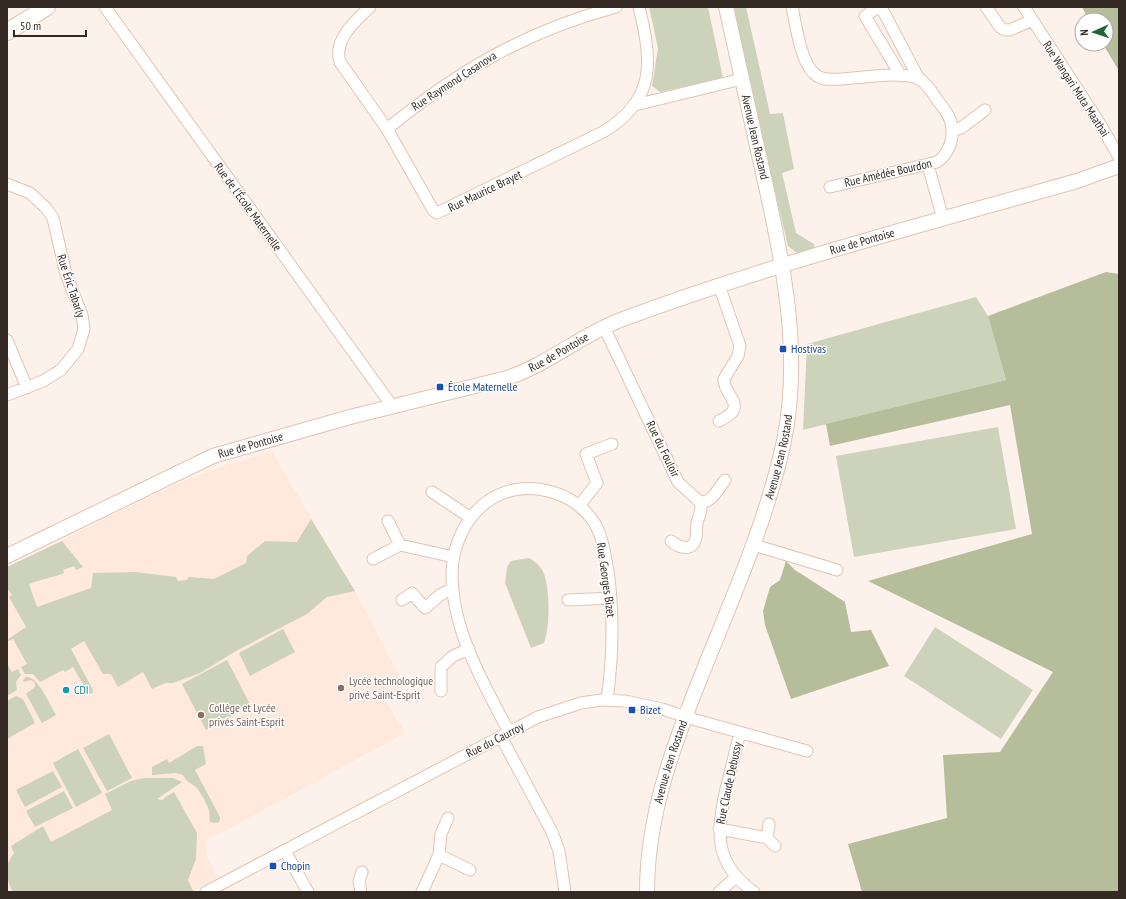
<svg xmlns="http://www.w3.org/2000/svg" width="1126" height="899" font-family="'PT Sans Narrow',sans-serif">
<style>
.built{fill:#fee9dc}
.green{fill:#cdd2ba}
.forest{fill:#b6bd9b}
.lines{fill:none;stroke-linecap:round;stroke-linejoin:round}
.minor-casing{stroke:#dfc4b4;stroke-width:13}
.tertiary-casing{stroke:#dfc4b4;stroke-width:16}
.secondary-casing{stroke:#dfc4b4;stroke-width:18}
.minor{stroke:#fff;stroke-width:11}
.tertiary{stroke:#fff;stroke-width:14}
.secondary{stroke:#fff;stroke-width:16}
.transit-dot{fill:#1a4fb4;stroke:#fff;stroke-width:1.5}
.education-dot{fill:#8d6e63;stroke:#fff;stroke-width:1.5}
.culture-dot{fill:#0f9aa8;stroke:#fff;stroke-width:1.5}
.labels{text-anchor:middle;stroke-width:3;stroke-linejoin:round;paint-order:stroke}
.street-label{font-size:12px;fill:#342a23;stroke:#fff}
.transit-label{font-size:12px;fill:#164399;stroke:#fff;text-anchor:start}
.education-label{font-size:12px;fill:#785e54;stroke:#fff;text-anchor:start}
.culture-label{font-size:12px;fill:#0d838f;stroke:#fff;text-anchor:start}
</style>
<rect width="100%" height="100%" fill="#fdf2eb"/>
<path class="built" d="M272,452L355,591L405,686L384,698L405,733L206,841L207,857L218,878L191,892H8L7,567L161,491L211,470Z"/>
<path class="green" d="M649,7H708L723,78L660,92L652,86L658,48Z
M731,7H746L770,114L783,113L794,169L782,173L796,233L814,244L815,249L798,254L788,246Z
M976,297L988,316L1006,380L803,430L807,344Z
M998,427L1016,529L854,557L836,456Z
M311,519L355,591L327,597L307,614L236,651L200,673L173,683H165L152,689L143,672L118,687L111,674H103L84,641L71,649L93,690V693L89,694L73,667L65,672L63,670L40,682L33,674H25L21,667L27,664L13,639L8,641L7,640L26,627L9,597L12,595L7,588V567L62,541L83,567L76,570L74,566L63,570L64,573C52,578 41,579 29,584L37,607L91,588L93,573L135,572L176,577L178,581L187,580L189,577L214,579L246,563L247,556L265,541L297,542Z
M529,558C536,562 542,567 544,574C550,590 550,627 544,643L531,648L505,583L507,567L511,561Z
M935,627L1033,690L1001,739L904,676Z
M283,629L295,652L250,676L239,653Z
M227,660L251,706L206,730L182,684Z
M7,664L12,672L18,669L21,675L16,682L17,690L7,696Z
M26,677C38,676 50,705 56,715L42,723L26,694L35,687V683L31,680L24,682L23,680Z
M16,696L23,699L35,723L7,739V701Z
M109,734L132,778L107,791L83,748Z
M197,746H203L206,764L195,770L220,817V820L218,823L210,822L209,810L204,799L197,788L186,780L183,775L176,773L152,775V767L167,759L169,763Z
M78,749L102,793L76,807L53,763Z
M53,771L62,787L25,807L16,790Z
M144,778H173L182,782L157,799L162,800L167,796L174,792L197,833L196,859L188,880L193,891L13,892C5,876 4,867 14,853L11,846L43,826L51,842L112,810L105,794L131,781Z
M64,791L73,808L35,827L26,811Z"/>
<path class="forest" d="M1082,7H1119V71L1103,44H1106V20H1089Z
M1106,272L1119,274V892H862L848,844L947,818L943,755L1000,752L1053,672L868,581L1032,534L1010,405L830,446L826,424L1006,380L988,316Z
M786,561L795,570L845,602L851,632L871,630L889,666L791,699L765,625L763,611L770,587L780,580Z"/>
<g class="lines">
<g class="minor-casing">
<path id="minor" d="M105,7L392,406
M370,7C355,21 333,40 340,62L387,129L433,210L437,213L603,132C657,100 652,60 639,7
M792,7C796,25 801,65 816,75C823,81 833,79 842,79C861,78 905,70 921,80C928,85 933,93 938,101C945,110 952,118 952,130C953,143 947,155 937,162L830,187
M878,7L865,16L901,76
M881,7L919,79
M986,7L1000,27L1005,30H1010L1032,20
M1024,7L1100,124L1119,157
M635,105L742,79
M387,129C458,71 526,31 616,7
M952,131L961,128L985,110
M928,165L943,219
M7,184L30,193L46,208L53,218L66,274L82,315L84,329L78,349L61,370L43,381L7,395
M604,327L678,482L700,502C703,510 699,515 697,523C696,528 697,533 696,538C693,552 679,548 671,541
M7,340L27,388
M719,421C751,406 723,396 724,379L738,356L740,346L719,285
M432,492L471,518
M700,502C712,503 718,489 725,480
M579,506L597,483L586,454L612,444
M388,521L400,545
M754,545L837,570
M373,559L400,545L454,557
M402,600L412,593L425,608L440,595L453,588
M568,600L611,598
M441,691V667L453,656L469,649
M509,732C484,684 452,631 452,574C452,546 466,515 491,499C524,478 575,490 595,524C603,538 605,555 608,571C614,614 613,657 607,700
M740,733C735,752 731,770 726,789C716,832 714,864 754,892
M501,737L552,832L559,851L565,892
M719,829L767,838L775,846
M767,838L769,824
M285,851L308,892
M439,855L470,870
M206,892L538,717L581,703L601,700L625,701L662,709L696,720L807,751
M361,892L359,881L362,872
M422,892L439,855L441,834L448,818
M719,892L736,877"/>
</g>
<g class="tertiary-casing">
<g id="tertiary">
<path id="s1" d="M7,556L213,456L350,417L507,378C549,364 582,334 623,319C771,264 925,224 1077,181L1119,166"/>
<path id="s2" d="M647,892C647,817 672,749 700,679C731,601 766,524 784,441C802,352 783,261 763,173C751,118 738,62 726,7"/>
</g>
</g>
<g class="secondary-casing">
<path id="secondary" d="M7,32L47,7"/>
</g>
<use href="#minor" class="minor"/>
<use href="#tertiary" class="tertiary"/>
<use href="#secondary" class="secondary"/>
</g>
<g class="transit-dot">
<rect x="779" y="345" width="8" height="8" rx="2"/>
<rect x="436" y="383" width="8" height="8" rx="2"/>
<rect x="628" y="706" width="8" height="8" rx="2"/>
<rect x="269" y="862" width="8" height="8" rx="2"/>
</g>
<g class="education-dot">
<circle cx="341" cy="688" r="4"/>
<circle cx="201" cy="715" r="4"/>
</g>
<circle class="culture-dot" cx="66" cy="690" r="4"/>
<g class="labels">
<g class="street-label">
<text transform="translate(454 81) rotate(-33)" y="4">Rue Raymond Casanova</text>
<text transform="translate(1076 89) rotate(57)" y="4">Rue Wangari Muta Maathai</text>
<text transform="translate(755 137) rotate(77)" y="4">Avenue Jean Rostand</text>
<text transform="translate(888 173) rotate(-13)" y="4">Rue Amédée Bourdon</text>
<text transform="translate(485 191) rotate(-26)" y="4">Rue Maurice Brayet</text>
<text transform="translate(248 207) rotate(54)" y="4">Rue de l'École Maternelle</text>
<text dy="4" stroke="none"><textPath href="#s1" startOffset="915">Rue de Pontoise</textPath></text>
<text transform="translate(71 286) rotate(72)" y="4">Rue Éric Tabarly</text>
<text dy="4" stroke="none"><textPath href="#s1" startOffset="591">Rue de Pontoise</textPath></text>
<text dy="4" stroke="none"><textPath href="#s1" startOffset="268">Rue de Pontoise</textPath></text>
<text transform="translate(663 449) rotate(64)" y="4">Rue du Fouloir</text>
<text dy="4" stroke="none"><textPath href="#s2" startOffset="457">Avenue Jean Rostand</textPath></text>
<text transform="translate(606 580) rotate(82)" y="4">Rue Georges Bizet</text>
<text transform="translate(495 740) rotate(-27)" y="4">Rue du Caurroy</text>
<text dy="4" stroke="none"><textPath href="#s2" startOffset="133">Avenue Jean Rostand</textPath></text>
<text transform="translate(729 783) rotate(-78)" y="4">Rue Claude Debussy</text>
</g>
<g class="transit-label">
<text x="791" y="353">Hostivas</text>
<text x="448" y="391">École Maternelle</text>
<text x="640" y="714">Bizet</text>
<text x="281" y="870">Chopin</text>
</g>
<g class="education-label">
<text x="349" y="685">Lycée technologique<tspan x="349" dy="14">privé Saint-Esprit</tspan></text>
<text x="209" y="712">Collège et Lycée<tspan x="209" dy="14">privés Saint-Esprit</tspan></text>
</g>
<g class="culture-label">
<text x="74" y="694">CDI</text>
</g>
</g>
<rect width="1126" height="899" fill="none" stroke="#342a23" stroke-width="16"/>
<g transform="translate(1094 32) rotate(267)"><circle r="19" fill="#ffffff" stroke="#aeaaa7"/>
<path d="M0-3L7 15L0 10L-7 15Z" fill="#1e6633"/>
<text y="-6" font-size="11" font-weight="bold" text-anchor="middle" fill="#342a23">N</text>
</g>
<path d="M14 30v6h72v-6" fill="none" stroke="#342a23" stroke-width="2"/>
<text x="20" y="30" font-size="12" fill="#342a23" stroke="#ffffff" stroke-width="3" paint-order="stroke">50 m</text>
</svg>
